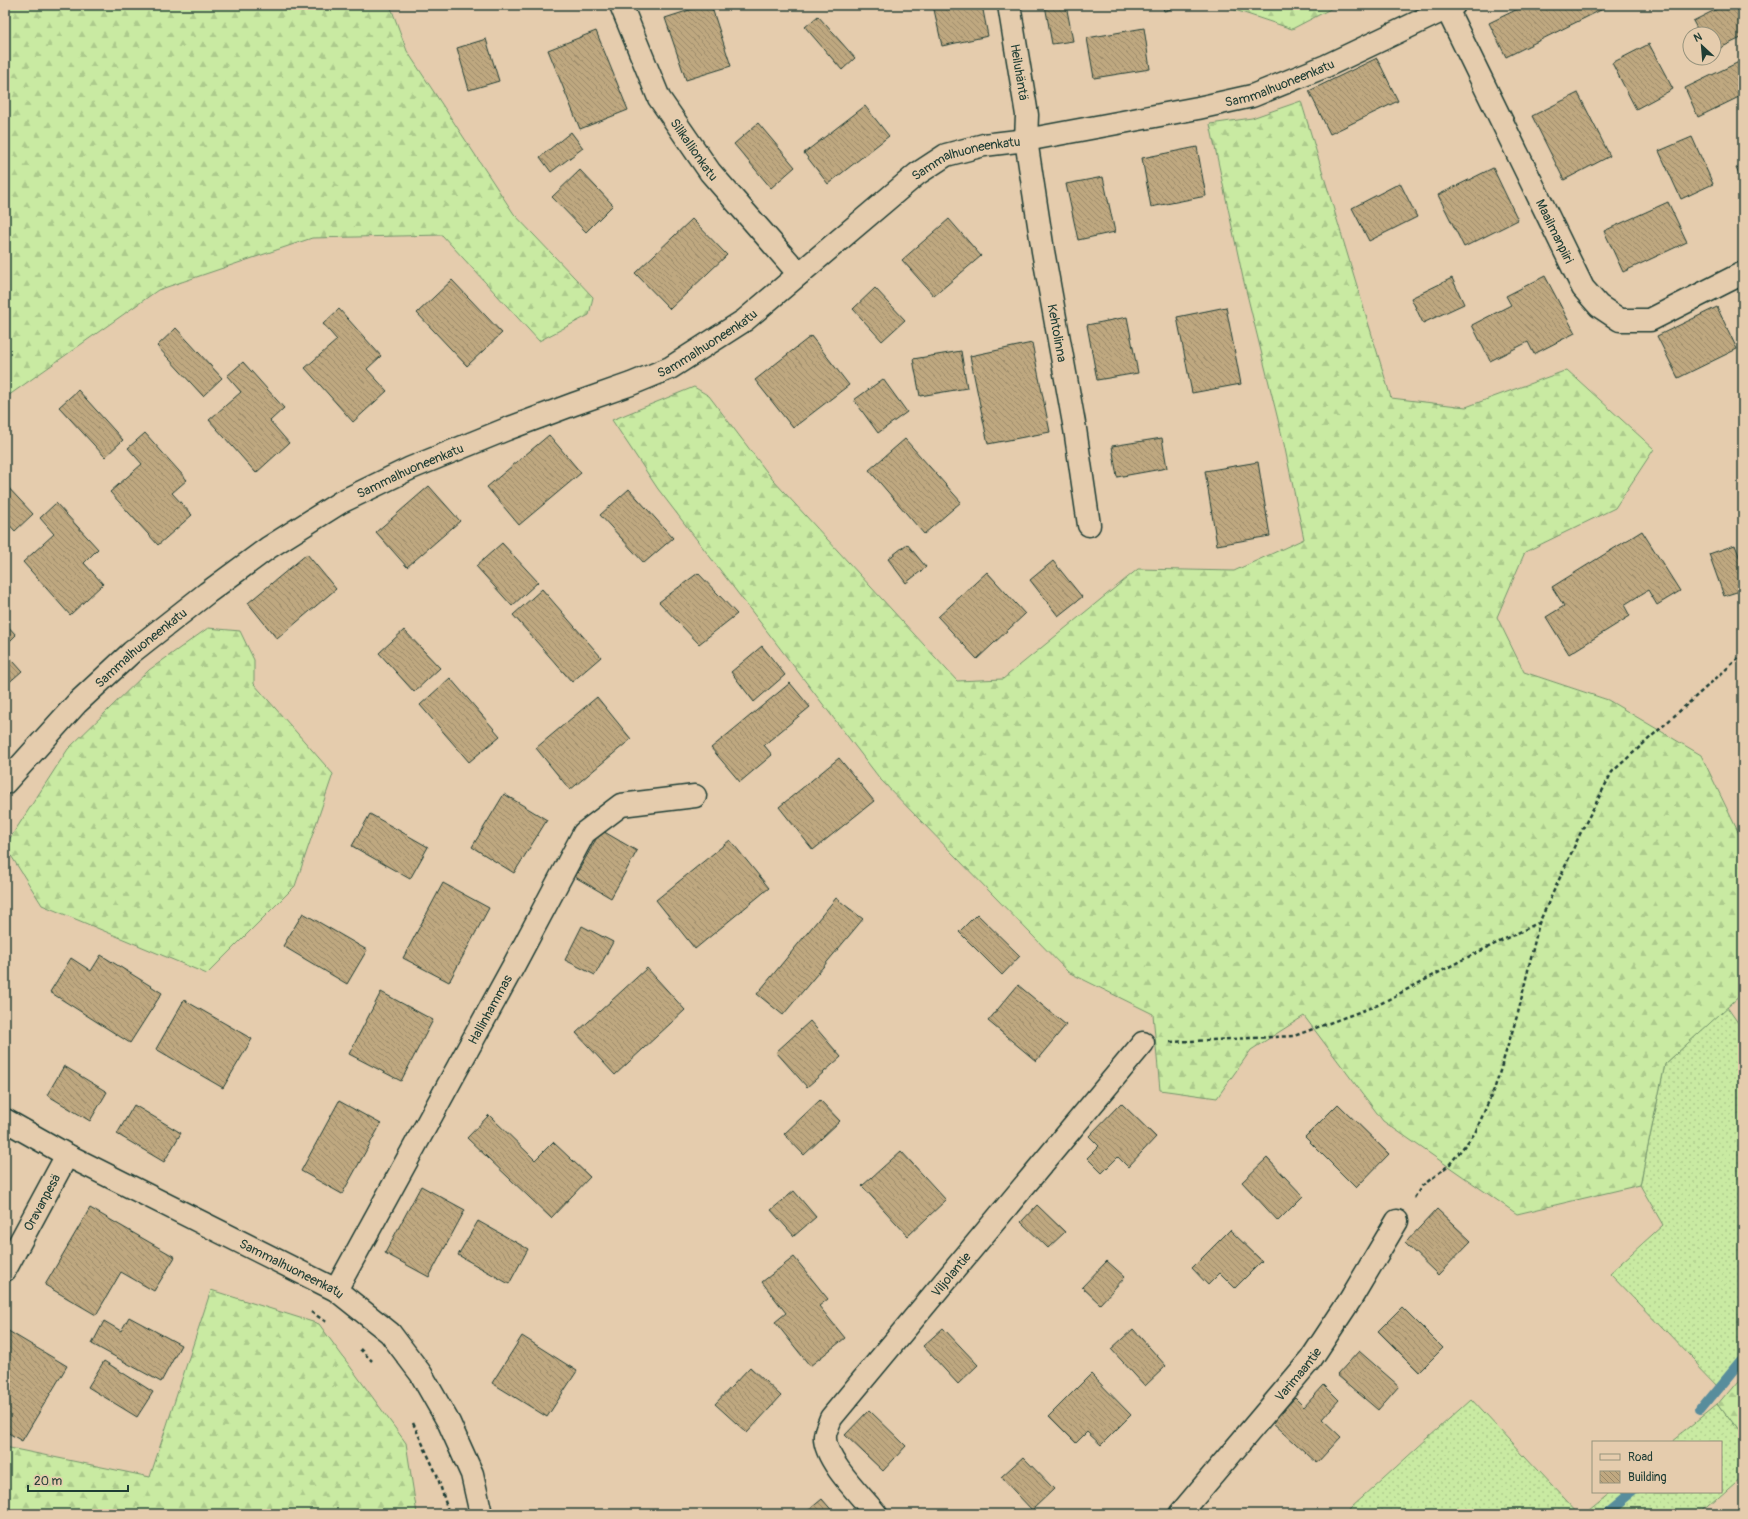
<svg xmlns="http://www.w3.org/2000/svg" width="1748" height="1519" font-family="Pangolin,sans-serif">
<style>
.grass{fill:url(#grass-dots);stroke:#74946b}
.forest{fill:url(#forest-firs);stroke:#74946b}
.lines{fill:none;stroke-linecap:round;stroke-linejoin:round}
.stream{stroke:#598d9c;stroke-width:10}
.building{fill:url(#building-back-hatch);stroke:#1f3d34}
.street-casing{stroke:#1f3d34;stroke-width:25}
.path{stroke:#1f3d34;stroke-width:2.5;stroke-dasharray:4 3;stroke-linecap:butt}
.street{stroke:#e5ccad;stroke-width:22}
.labels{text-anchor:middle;stroke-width:3;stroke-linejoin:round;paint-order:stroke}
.street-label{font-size:13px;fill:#1f3d34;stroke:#e5ccad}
</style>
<defs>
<pattern id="grass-dots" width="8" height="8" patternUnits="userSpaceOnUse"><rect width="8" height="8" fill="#c9eaa2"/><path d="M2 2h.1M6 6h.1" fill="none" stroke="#acca8c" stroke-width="1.8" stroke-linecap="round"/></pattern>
<pattern id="forest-firs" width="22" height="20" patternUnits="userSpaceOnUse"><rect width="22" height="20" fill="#c9eaa2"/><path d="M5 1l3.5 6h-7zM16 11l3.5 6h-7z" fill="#acca8c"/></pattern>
<pattern id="building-back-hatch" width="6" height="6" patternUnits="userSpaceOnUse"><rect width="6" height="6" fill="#bfa880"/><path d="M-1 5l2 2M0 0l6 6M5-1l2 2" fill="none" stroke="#9b8a6a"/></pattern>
</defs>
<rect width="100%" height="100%" fill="#e5ccad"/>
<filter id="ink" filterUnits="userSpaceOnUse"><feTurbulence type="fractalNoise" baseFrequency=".025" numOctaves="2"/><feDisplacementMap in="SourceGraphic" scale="8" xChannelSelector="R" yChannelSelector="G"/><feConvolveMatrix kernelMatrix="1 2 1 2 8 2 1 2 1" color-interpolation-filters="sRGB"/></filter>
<g filter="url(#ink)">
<path class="grass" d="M1727,1007L1743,1030V1217L1740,1220L1743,1224V1358L1720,1387L1610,1273L1663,1225L1640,1185L1665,1064Z
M1471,1399L1578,1514H1345L1352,1507Z
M1717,1405L1743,1440V1476L1700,1514H1582L1609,1492H1721V1442H1671Z"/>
<path class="forest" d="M5,5H390L407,51L514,214L593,297L589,315L539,341L442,235L312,238L158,290L5,398Z
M1220,5H1338L1292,29Z
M1301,101L1391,398L1466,407L1567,370L1654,449L1615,508L1525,552L1497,617L1524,672L1608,700L1701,755L1743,842V993L1665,1064L1640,1185L1517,1214L1383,1121L1304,1016L1251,1050L1217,1098L1160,1090L1153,1014L1068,972L881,780L658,489L612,420L694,387L709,396L773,480L957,681L1003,679L1138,569L1234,571L1304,539L1284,444L1243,278L1210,124L1252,118Z
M208,628L240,631L254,660V684L333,774L295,886L207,974L42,905L5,846L68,749L149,670Z
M211,1290L319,1324L406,1443L417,1514H5V1447L150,1477Z
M1743,1374V1440L1717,1405Z"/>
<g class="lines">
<path class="stream" d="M1700,1410L1743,1358
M1605,1514L1632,1492"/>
</g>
<path class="building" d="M705,5H711L731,66L686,80L665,18Z
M933,5H982L988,36L942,46Z
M1045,5H1066L1073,41L1052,44Z
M1162,5H1186L1164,11Z
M1526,5H1611L1506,57L1489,23Z
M1725,5H1743V37L1714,51V34H1700L1693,21Z
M818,16L855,58L842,70L805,27Z
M1144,28L1150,69L1094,78L1087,38Z
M596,31L628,110L580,129L548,50Z
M486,39L499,81L469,90L457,48Z
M1649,44L1673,89L1636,109L1612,63Z
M1377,58L1398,101L1330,134L1309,91Z
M1743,60V95L1698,117L1685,88Z
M1578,93L1610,156L1564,180L1532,116Z
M865,106L889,136L828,184L804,153Z
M758,123L795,167L771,188L734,144Z
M571,132L583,148L551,172L540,157Z
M1692,137L1713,184L1681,199L1659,151Z
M1197,147L1206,196L1151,207L1142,158Z
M1743,165V184L1736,168Z
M1493,168L1518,220L1464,247L1438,195Z
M580,170L613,205L586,232L552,197Z
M1103,177L1115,232L1078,240L1066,184Z
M1400,183L1417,217L1369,241L1352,208Z
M1668,202L1687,242L1623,272L1604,231Z
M692,219L727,255L670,309L635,273Z
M949,219L981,256L934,296L902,260Z
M1545,276L1575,333L1534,354L1528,342L1490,361L1472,325L1511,305L1506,296Z
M1452,278L1464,304L1423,323L1411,298Z
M452,280L502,333L467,366L417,313Z
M875,288L905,320L882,341L853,309Z
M1226,307L1241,384L1192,393L1177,317Z
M1717,307L1737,349L1678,378L1657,336Z
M339,309L381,356L367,369L387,391L353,422L305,368L337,340L323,324Z
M1127,317L1138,373L1097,380L1087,325Z
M176,328L222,378L203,396L157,346Z
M811,336L849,385L793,428L755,380Z
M1032,343L1050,432L988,444L970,356Z
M961,351L967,388L920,396L913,359Z
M243,362L284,408L270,421L289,443L256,473L209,420L241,392L227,376Z
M883,379L907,412L878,433L854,400Z
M78,390L123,440L105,457L59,407Z
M145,433L187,480L172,493L192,515L158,545L110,492L142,464L128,448Z
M549,435L581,473L519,525L487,487Z
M1162,438L1167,468L1117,477L1112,446Z
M905,439L961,502L924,534L869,470Z
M1258,462L1270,536L1217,545L1205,471Z
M5,484L33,514L15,531L5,520Z
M429,486L460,521L407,567L376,532Z
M629,489L673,538L644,563L600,515Z
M56,503L98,549L84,563L103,584L70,615L23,562L54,534L40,518Z
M1642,531L1680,591L1657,605L1648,590L1624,605L1630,616L1569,654L1546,617L1564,606L1552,587Z
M502,543L538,582L512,606L476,566Z
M907,544L926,567L906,583L888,559Z
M1735,545L1743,566V590L1724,596L1709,554Z
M307,554L336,589L277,639L248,603Z
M1053,561L1082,597L1058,616L1030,580Z
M987,572L1025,614L977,659L938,617Z
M698,573L737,614L699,644L659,602Z
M542,589L601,657L572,682L513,615Z
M5,623L16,635L5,646Z
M404,630L440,668L414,692L379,653Z
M762,646L785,675L754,702L731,672Z
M5,652L22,671L5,686Z
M450,678L500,736L469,762L420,705Z
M790,683L810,707L764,745L772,755L740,782L711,748Z
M597,697L631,739L570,790L536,748Z
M839,758L874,801L813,850L779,807Z
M504,794L547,820L514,873L472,847Z
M370,814L428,847L410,879L352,846Z
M601,830L637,851L611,898L575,877Z
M730,840L769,888L695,949L656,900Z
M443,883L489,908L449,982L403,958Z
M836,898L863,919L783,1015L757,994Z
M303,913L367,950L347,984L283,946Z
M977,914L1020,956L1002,975L959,932Z
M582,926L613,942L595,975L565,960Z
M101,955L162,993L130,1043L50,992L71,958L91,971Z
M647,968L685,1010L615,1075L576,1033Z
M1018,985L1066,1025L1036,1061L988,1021Z
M381,992L433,1020L401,1081L349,1054Z
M184,1000L252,1039L223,1088L156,1049Z
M810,1021L841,1057L807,1087L776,1052Z
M64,1066L107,1092L90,1121L47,1095Z
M820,1100L840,1121L804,1155L784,1134Z
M339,1101L381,1124L342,1194L301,1171Z
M1121,1103L1156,1137L1128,1167L1118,1157L1102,1173L1087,1158L1099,1146L1089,1136Z
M1338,1104L1389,1154L1356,1188L1305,1137Z
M134,1105L181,1133L164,1162L117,1134Z
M489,1115L535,1160L553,1142L590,1177L551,1218L467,1138Z
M901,1151L946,1200L908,1236L862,1186Z
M1267,1158L1303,1196L1278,1221L1242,1182Z
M421,1186L465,1210L429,1277L385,1253Z
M794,1191L816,1217L794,1236L771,1210Z
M1037,1205L1065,1232L1048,1248L1021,1222Z
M90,1208L175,1257L154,1291L121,1272L96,1315L45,1285Z
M1437,1209L1471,1241L1438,1275L1405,1243Z
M478,1221L528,1249L509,1284L458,1255Z
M1230,1230L1262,1261L1235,1288L1220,1273L1208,1285L1192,1268Z
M794,1257L828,1299L819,1306L845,1338L810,1366L775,1322L786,1313L762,1282Z
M1107,1261L1125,1277L1100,1304L1082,1287Z
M1402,1307L1443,1348L1419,1372L1378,1331Z
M129,1317L181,1345L161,1382L92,1344L104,1321L121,1331Z
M943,1328L978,1365L958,1384L923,1346Z
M5,1329L67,1366L22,1441L5,1431Z
M1133,1329L1166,1366L1145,1386L1111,1349Z
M522,1336L577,1371L547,1417L492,1383Z
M1359,1351L1399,1386L1378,1410L1337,1375Z
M104,1361L153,1392L137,1417L88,1387Z
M750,1367L781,1396L747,1433L715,1404Z
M1091,1374L1131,1415L1101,1445L1087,1432L1076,1443L1049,1416Z
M1324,1385L1339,1400L1322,1419L1341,1437L1317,1463L1272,1422L1295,1398L1304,1407Z
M869,1410L906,1446L883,1471L845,1435Z
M1023,1457L1054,1489L1032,1510L1001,1477Z
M822,1499L835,1514H804Z"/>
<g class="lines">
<g class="street-casing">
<g id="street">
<path id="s1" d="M621,5L659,98L710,172L799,274"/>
<path id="s2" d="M1009,5L1027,115L1026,140L1043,251L1075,429L1089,525"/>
<path id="s3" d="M1447,9L1583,288L1599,306L1620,320H1650L1743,273"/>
<path id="s4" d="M5,783L77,703L132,652L207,593L268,548L341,502L411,468L507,429L574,404L631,384L670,368L745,320L917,174L946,155L984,145L1026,140L1198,108L1252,96L1326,66L1454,5"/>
<path id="s5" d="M5,1120L67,1155L336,1290L390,1333L421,1374L449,1423L472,1474L481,1514"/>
<path id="s6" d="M5,1270L67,1155"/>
<path id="s7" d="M336,1290L515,963L584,833L621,805L695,796"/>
<path id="s8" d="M876,1514C862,1497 823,1459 825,1436C825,1431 829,1424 831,1418L1143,1043"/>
<path id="s9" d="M1180,1514L1311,1359L1350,1300L1397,1221"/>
</g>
</g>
<path class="path" d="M1170,1042L1294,1036L1378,1005L1462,960L1538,923
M1414,1198L1422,1186L1449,1165L1475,1133L1495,1087L1518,1013L1539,923L1581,832L1612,772L1743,654
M311,1312L328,1323
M360,1349L372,1361
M413,1423L437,1475L449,1514"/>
<use href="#street" class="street"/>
</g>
</g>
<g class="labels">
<g class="street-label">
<text dy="5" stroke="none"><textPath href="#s2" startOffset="68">Heiluhäntä</textPath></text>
<text dy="5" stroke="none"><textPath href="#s4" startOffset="1487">Sammalhuoneenkatu</textPath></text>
<text dy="5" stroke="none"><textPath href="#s1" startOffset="163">Silikallionkatu</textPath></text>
<text dy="5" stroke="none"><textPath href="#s4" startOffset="1163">Sammalhuoneenkatu</textPath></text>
<text dy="5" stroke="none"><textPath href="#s3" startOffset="247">Maailmanpiiri</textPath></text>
<text dy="5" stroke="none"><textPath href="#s2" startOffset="332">Kehtolinna</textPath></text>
<text dy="5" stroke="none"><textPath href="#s4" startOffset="840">Sammalhuoneenkatu</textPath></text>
<text dy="5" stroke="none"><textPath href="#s4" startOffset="516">Sammalhuoneenkatu</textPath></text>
<text dy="5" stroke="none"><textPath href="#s4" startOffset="192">Sammalhuoneenkatu</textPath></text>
<text dy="5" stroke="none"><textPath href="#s7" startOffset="320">Hallinhammas</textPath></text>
<text dy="5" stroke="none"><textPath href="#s6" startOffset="77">Oravanpesä</textPath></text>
<text dy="5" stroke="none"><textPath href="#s5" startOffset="323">Sammalhuoneenkatu</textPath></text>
<text dy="5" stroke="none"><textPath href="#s8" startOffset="301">Viljolantie</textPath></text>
<text dy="5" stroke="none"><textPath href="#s9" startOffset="183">Varimaantie</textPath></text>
</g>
</g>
<rect width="1748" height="1519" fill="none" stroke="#e5ccad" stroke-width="20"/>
<rect x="10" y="10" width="1728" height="1499" fill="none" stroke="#1f3d34" stroke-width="1.5" filter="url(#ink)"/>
<rect x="1592" y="1441" width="130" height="52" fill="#e5ccad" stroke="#96937d"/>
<rect x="1600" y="1454" width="20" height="6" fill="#e5ccad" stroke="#96937d"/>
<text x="1628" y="1461" font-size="12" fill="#1f3d34">Road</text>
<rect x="1600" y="1471" width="20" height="12" fill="url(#building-back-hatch)" stroke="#96937d"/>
<text x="1628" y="1481" font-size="12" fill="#1f3d34">Building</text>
<g transform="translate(1702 46) rotate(334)"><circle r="19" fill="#e5ccad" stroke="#96937d"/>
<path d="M0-3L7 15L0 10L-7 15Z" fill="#1f3d34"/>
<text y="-6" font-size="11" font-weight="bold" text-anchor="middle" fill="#1f3d34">N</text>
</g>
<path d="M28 1485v6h100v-6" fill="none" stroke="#1f3d34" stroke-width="2"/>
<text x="34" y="1485" font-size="12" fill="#1f3d34" stroke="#e5ccad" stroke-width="3" paint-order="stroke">20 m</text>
</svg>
